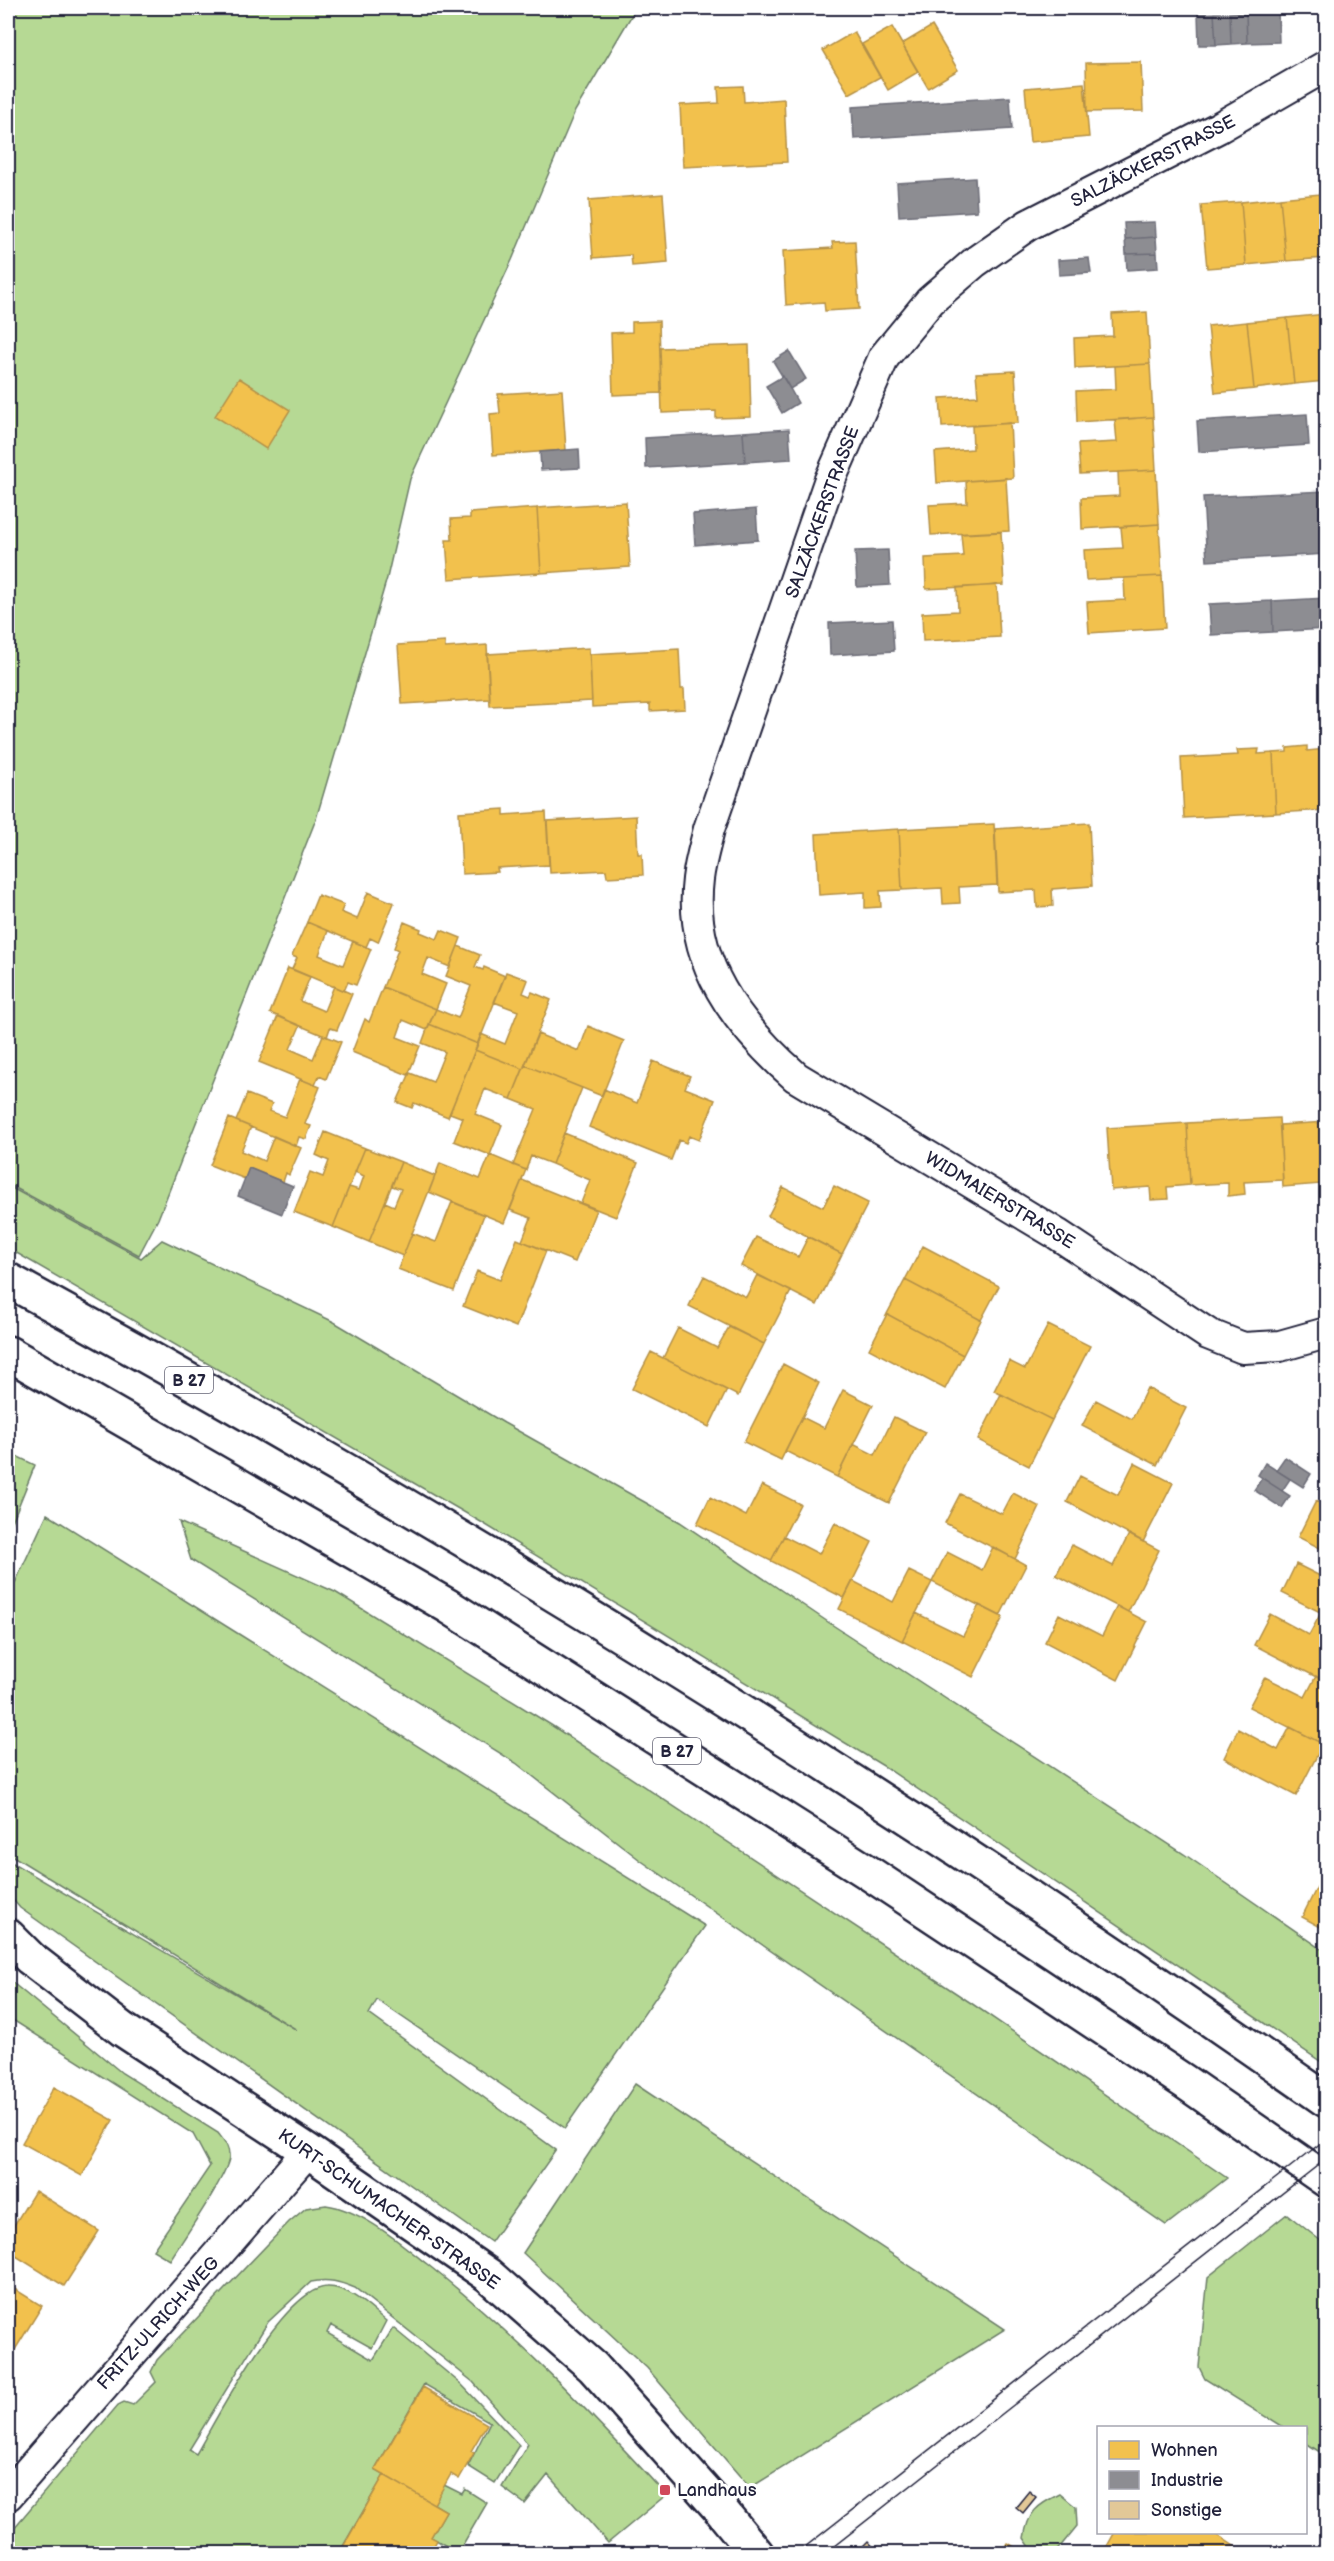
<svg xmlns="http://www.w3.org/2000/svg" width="1334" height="2561" font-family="'Balsamiq Sans',sans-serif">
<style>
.green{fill:#b6d994;stroke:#6c7e68;stroke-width:1.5}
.homes{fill:#f2c14e;stroke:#b49148;stroke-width:1.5}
.industry{fill:#8d8d92;stroke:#6d6d78;stroke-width:1.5}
.building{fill:#e2c897;stroke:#22223b;stroke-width:1.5}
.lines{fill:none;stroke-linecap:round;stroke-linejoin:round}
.minor-casing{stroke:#22223b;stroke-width:34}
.tertiary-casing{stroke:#22223b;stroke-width:38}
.trunk-casing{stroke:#22223b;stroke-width:38}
.minor{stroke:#fff;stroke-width:30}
.tertiary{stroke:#fff;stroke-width:33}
.trunk{stroke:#fff;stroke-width:33}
.tram{stroke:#22223b;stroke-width:1.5}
.poi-dot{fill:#d1495b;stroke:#fff;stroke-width:2}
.labels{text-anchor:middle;stroke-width:6;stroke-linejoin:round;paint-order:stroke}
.shield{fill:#fff;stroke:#646476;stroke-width:1.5}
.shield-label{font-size:16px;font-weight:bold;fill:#22223b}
.street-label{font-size:18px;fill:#22223b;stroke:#fff}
.poi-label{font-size:18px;fill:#22223b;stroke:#fff;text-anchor:start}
</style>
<rect width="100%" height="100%" fill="#fff"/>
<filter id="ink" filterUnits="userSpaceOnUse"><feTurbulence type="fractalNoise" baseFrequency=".0167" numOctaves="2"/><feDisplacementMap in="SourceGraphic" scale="12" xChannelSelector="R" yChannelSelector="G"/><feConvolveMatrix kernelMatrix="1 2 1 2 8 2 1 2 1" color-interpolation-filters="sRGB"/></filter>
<g filter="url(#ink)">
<path class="green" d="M8,8H636L575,111L512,260L410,479L387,578L316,819L158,1219L139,1255L8,1184Z
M8,1186L141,1258L162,1240L334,1322L504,1423L680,1522L831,1624L1184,1854L1326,1952V2065L885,1767L481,1522L8,1248Z
M8,1452L35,1465L8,1532Z
M47,1514L705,1926L565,2128L377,2000L369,2014L556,2150L491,2242L20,1908L8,1894V1860L297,2030L8,1853V1598Z
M179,1522L335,1592L551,1725L971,2003L1227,2178L1166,2225L640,1860L516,1763L191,1560Z
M8,1979L122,2073L218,2133C224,2141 230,2147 229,2158C227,2176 182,2241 170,2260L153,2250L210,2166L193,2134L8,2017Z
M635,2084L1005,2329L750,2488L647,2368L523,2253Z
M326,2205C362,2210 399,2242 427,2264C514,2333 591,2413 666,2495L608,2543L548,2475L525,2504L502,2487L528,2444L473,2382L355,2288C340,2282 328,2278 311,2282L268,2322L189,2450L196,2454C217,2418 284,2288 327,2287C349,2286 371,2309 386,2321L372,2348L331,2325L327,2333L373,2360L393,2328L461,2384L519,2445L495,2483L468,2466L490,2422L424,2384L375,2470L384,2475L339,2553L8,2554V2535L118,2405L124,2402L133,2405L156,2382L151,2372L157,2360L289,2222L306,2208Z
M1287,2214L1326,2245V2456L1306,2443V2428L1282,2427L1205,2379L1199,2367L1208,2277Z
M444,2485L462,2494L465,2489L487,2503L458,2553L431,2537L446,2511L434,2504Z
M1060,2494L1076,2507L1077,2526L1055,2553H1034L1024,2538C1028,2512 1037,2505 1060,2494Z"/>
<path class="homes" d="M932,26L958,70L928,88L902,44Z
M892,27L918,72L888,90L862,44Z
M854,32L880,77L849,94L823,50Z
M1141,62L1143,111L1087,112L1086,63Z
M1084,83L1089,137L1030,142L1025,88Z
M743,86L744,102L784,99L787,162L683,167L680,105L719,103L718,87Z
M663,194L668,263L632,266L631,255L593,258L589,200Z
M1320,194L1326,258L1286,261L1280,198Z
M1280,198L1286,261L1246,265L1241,202Z
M1241,202L1246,265L1207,268L1201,205Z
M855,241L859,309L825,311L824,302L786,305L783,251L833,248L832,242Z
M1147,312L1150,364L1075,368L1074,338L1113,336L1112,314Z
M1326,314V381L1294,384L1287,318Z
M1287,318L1294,384L1254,389L1247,322Z
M659,321L661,393L613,395L611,333L632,332V322Z
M1247,322L1254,389L1215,393L1208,326Z
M749,345L751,417L716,418V411L662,413L660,348Z
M1150,364L1153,417L1077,422L1076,391L1116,389L1115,366Z
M1015,371L1018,423L942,427L940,398L978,396L976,373Z
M239,378L290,410L266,449L215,416Z
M562,390L566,450L493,455L490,414L500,413L498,394Z
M1153,417L1156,470L1080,474L1078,444L1117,442L1115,420Z
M1010,423L1013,478L937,483L935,452L973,449L972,426Z
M1156,470L1159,524L1082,529L1081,498L1119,496L1118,472Z
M1006,478L1009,531L931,535L929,505L967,503L966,481Z
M626,502L630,567L541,573L537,508Z
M537,508L541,573L449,579L446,540H452L451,519L470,518V513Z
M1159,524L1162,576L1086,580L1084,550L1123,548L1121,527Z
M1001,532L1004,585L926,589L925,558L963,556L961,534Z
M1162,576L1165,628L1089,633L1087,602L1125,600L1124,578Z
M997,585L1000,637L923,641L922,613L958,611L957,588Z
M445,642V648L487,645L490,699L402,704L398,645Z
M589,648L592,701L490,706L487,654Z
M679,649L681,689H684L685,709L650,711V704L592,707L590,654Z
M1307,746V751L1326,749V810L1276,813L1273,753L1287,752V748Z
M1259,749L1258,754L1273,753L1276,813L1184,818L1181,758L1238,755L1237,750Z
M504,809V815L546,812L549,865L497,868L498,872L462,874L459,812Z
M636,816L638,854H642L643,875L607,877L606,870L550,873L547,821Z
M1089,823L1092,886L1052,889L1053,906L1037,907L1036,890L998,892L995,829Z
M994,824L997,885L959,887L960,903L943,904L942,888L902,890L899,829Z
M899,829L902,890L880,891L881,907L865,908V892L819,895L816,834Z
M368,892L394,903L378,942L370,938L366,947L307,922L318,895L344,905L341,912L357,919Z
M307,922L328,931L319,955L343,965L353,941L371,949L356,985L348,982L344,991L292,969L297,958L292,956Z
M404,922L421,929L420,932L437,939L441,930L461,938L450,967L428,958L422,974L446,984L436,1009L383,987L398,950L394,948Z
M458,946L480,955L475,967L483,970L484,967L505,976L478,1044L429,1024L436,1009L458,1018L471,986L446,976Z
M288,968L310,977L300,1001L324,1011L334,986L352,994L337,1030L330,1028L327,1037L270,1013Z
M506,972L528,980L523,993L530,996L532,992L551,1000L523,1069L475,1050L481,1034L505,1044L518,1011L494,1002Z
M383,987L436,1009L427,1030L403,1020L397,1037L420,1046L408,1075L352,1052L365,1019L369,1022Z
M278,1016L300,1026L290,1049L313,1059L323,1035L341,1042L326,1079L319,1076L315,1085L259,1062Z
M429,1024L478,1044L448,1117L414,1103L412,1108L397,1102L410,1073L433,1082L445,1052L422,1043Z
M588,1026L624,1041L602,1096L525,1065L538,1034L579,1051Z
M475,1050L523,1069L511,1099L485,1089L475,1114L502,1125L490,1155L454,1141L463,1118L450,1113Z
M653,1061L690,1076L685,1088L715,1100L699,1140L689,1136L686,1143L679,1140L671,1160L589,1127L604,1089L637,1103Z
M525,1065L582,1088L552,1164L531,1156L526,1170L513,1165L536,1109L511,1099Z
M300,1079L320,1087L305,1124L311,1126L306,1139L299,1137L296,1146L236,1121L247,1094L272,1104L269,1111L285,1117Z
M229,1118L251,1127L241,1151L264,1161L274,1136L301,1148L289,1175L286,1173L283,1182L249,1168L245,1179L210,1165Z
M1279,1118L1283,1180L1244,1182L1245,1194L1228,1196V1183L1190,1185L1187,1123Z
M1326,1122V1196H1322L1321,1184L1283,1187L1280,1125Z
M1187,1123L1190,1185L1167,1187L1168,1199L1151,1200L1150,1187L1111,1190L1107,1128Z
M325,1132L365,1148L333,1227L294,1212L310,1172L323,1177L329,1161L316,1155Z
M564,1133L638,1163L616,1217L581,1203L590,1180L552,1164Z
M365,1148L401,1162L369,1242L333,1227L349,1187L359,1190L364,1176L355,1172Z
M490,1155L526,1170L504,1223L429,1192L440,1163L480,1179Z
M401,1162L435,1176L403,1256L369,1242L385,1202L394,1206L401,1189L392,1186Z
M522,1180L596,1210L575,1262L522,1241L531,1218L510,1210Z
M834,1186L868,1203L842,1254L768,1216L783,1187L823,1207Z
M452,1202L484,1215L454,1291L398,1269L412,1233L436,1242Z
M756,1237L798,1257L808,1237L842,1254L817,1305L741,1266Z
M517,1239L546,1251L516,1327L463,1306L477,1271L500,1280Z
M923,1246L999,1286L981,1320L905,1280Z
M757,1275L791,1291L764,1344L689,1306L704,1276L746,1297Z
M905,1280L981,1320L963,1355L887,1314Z
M887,1314L963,1355L945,1389L869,1349Z
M1048,1325L1090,1346L1052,1420L994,1391L1009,1361L1025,1369Z
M729,1327L764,1344L738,1396L663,1358L678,1328L717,1348Z
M651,1352L727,1390L709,1427L632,1389Z
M783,1364L819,1383L781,1460L744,1442Z
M1147,1388L1186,1408L1157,1465L1082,1426L1096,1400L1132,1419Z
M843,1390L873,1405L837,1477L785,1451L802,1417L824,1428Z
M1001,1394L1052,1420L1029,1466L978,1440Z
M894,1417L925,1432L889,1503L837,1477L853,1444L875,1455Z
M1134,1463L1173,1483L1143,1542L1067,1502L1080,1476L1118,1495Z
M762,1485L800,1504L771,1561L697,1524L710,1497L746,1516Z
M1013,1493L1040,1507L1015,1559L945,1523L960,1494L1002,1514Z
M1316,1501L1326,1506V1551L1298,1537Z
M835,1523L872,1542L844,1598L771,1561L784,1536L819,1554Z
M1129,1534L1159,1550L1128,1612L1056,1575L1072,1545L1113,1566Z
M993,1547L1026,1565L1000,1616L932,1582L947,1552L982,1570Z
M1296,1564L1326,1579V1615L1282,1593Z
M909,1571L932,1582L902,1641L839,1609L853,1581L893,1602Z
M979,1605L1003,1617L973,1677L902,1641L916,1613L963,1636Z
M1117,1606L1147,1622L1118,1680L1045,1642L1059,1614L1102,1636Z
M1321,1613L1326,1615V1682L1254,1645L1270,1614L1309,1635Z
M1316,1676L1326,1682V1736L1323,1744L1249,1707L1265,1677L1305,1697Z
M1290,1727L1323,1744L1296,1796L1224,1758L1238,1729L1278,1750Z
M1317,1887L1326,1892V1930L1302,1917Z
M54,2087L113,2120L82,2176L22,2143Z
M35,2191L99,2231L64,2286L8,2251V2235Z
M8,2285L42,2306L8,2361Z
M423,2387L487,2424L471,2451L474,2453L459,2479L451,2474L434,2504L375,2470Z
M384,2475L446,2511L431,2537L437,2540L430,2554H339Z
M1115,2532H1213L1246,2554H1115L1106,2548Z
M1008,2543L1025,2554H1002Z"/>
<path class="industry" d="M1278,11L1279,42L1247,43L1246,12Z
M1246,12L1247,43L1231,44L1230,13Z
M1214,13H1230L1231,44L1216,45Z
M1214,13L1216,45H1199L1198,14Z
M1010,97L1012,129L854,139L852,107Z
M975,178L977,211L899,216L897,183Z
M1155,222L1156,237L1125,239L1124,223Z
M1156,237L1157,253L1126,254L1125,239Z
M1157,253L1158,268L1127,270L1126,254Z
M1089,258L1091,273L1059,275L1058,260Z
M789,351L806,379L790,389L773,361Z
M783,376L798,403L782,413L766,386Z
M1307,414L1309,445L1199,452L1197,421Z
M789,429L791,459L745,462L743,432Z
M743,432L745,462L646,468L645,438Z
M579,449L580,468L541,470L540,452Z
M1326,491V554L1207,561L1203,497Z
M756,509L758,540L695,545L693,514Z
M888,550L890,585L857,587L855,551Z
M1326,598V629L1273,632L1272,601Z
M1272,601L1273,632L1211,635L1209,604Z
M892,620L894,651L830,655L829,623Z
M249,1168L293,1186L282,1214L238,1196Z
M1285,1457L1311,1474L1303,1487L1276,1470Z
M1265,1463L1290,1479L1282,1491L1258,1475Z
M1262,1478L1290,1496L1282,1508L1254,1490Z"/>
<path class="building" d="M1029,2491L1036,2497L1023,2513L1016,2507Z
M868,2541L876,2550L872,2554H862L859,2550Z"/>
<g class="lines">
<g class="minor-casing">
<path id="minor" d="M1326,66L1218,128L1028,225L975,262L930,301L884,357L829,482L709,829C705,846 700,862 698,879C688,962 737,1025 796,1077L1057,1234L1208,1334L1243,1348L1280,1346L1326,1333
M8,2495L308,2151"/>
</g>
<g class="tertiary-casing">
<path id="tertiary" d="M8,1936L30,1958L122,2029L308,2151L488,2275L593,2367L720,2509L757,2554"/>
</g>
<g class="trunk-casing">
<path id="trunk" d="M8,1280C462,1527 903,1803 1326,2100
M8,1353L448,1606L866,1871L1185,2082L1326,2180"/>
</g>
<use href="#minor" class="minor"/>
<use href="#tertiary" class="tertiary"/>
<use href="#trunk" class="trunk"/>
<path class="tram" d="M796,2554L1326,2139
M824,2554L1326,2159"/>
</g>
</g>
<rect class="poi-dot" x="659" y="2484" width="12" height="12" rx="3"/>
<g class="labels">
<g class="shield">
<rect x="165" y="1367" width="48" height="26" rx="4.5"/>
<rect x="653" y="1738" width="48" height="26" rx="4.5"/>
</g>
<g class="shield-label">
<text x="189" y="1386">B 27</text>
<text x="677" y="1757">B 27</text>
</g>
<g class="street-label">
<text transform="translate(1153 161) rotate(-27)" y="6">SALZÄCKERSTRASSE</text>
<text transform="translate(822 512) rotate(-70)" y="6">SALZÄCKERSTRASSE</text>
<text transform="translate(1000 1200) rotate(31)" y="6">WIDMAIERSTRASSE</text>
<text transform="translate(389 2209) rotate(35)" y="6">KURT-SCHUMACHER-STRASSE</text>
<text transform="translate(158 2323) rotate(-48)" y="6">FRITZ-ULRICH-WEG</text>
</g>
<g class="poi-label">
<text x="677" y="2496">Landhaus</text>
</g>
</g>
<rect width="1334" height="2561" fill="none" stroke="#fff" stroke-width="30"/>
<rect x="15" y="15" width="1304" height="2531" fill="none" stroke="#22223b" stroke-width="2" filter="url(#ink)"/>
<rect x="1097" y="2426" width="210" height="108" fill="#ffffff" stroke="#a7a7b1" stroke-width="1.5"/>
<rect x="1109" y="2441" width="30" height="18" fill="#f2c14e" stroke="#a7a7b1" stroke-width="1.5"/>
<text x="1151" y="2456" font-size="18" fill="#22223b">Wohnen</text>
<rect x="1109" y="2471" width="30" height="18" fill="#8d8d92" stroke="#a7a7b1" stroke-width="1.5"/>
<text x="1151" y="2486" font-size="18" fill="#22223b">Industrie</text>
<rect x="1109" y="2501" width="30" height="18" fill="#e2c897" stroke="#a7a7b1" stroke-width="1.5"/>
<text x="1151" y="2516" font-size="18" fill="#22223b">Sonstige</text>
</svg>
